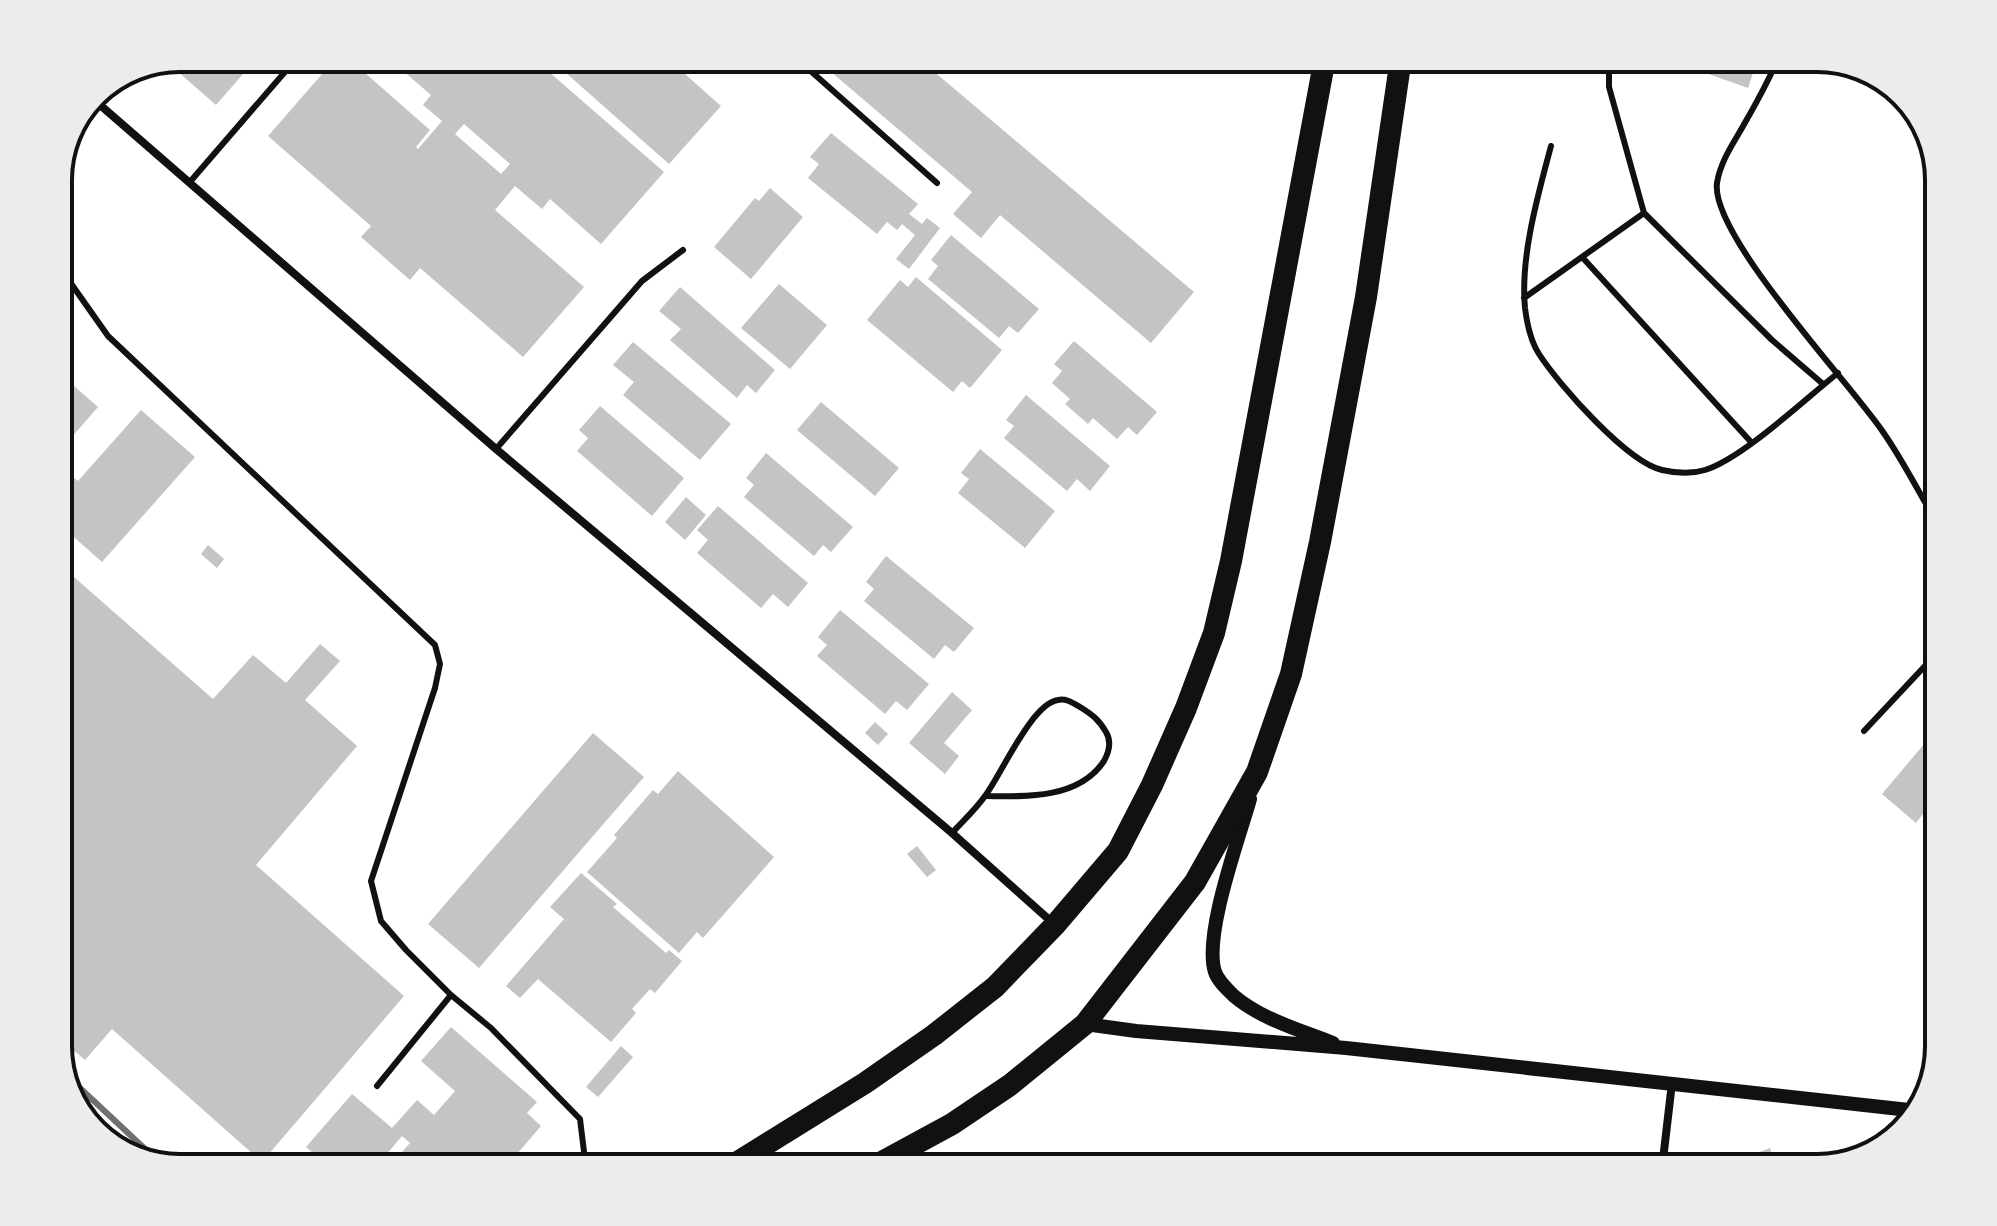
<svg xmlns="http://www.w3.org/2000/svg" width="1997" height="1226" font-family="'Open Sans',sans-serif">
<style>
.building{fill:#c4c4c4;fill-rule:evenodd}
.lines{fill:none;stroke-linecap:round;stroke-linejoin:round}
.service{stroke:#111;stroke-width:6}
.minor{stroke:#111;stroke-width:8}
.tertiary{stroke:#111;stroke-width:14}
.trunk{stroke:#111;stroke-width:22}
.rail{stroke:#707070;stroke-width:6}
.rim{fill:none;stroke:#111;stroke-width:4}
</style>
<rect width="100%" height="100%" fill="#fff"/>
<path class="building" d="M186,58H257L216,105L176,70Z
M336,58H348L430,130L416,147L418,149L442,121L423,105L431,95L388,58H533L664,172L601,244L550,199L542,209L515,186L495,210L584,287L523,357L420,268L410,280L361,237L371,226L268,136ZM464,124L510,164L501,174L455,134Z
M549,58H667L721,106L669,164Z
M819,58H918L1194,292L1151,343L1000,215L981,238L953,214L972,192L817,60Z
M1663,58H1758L1748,88Z
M831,133L918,204L909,214L922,224L927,218L940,228L909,269L896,259L915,235L902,224L897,230L887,222L877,234L808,178L819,164L810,157Z
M770,188L803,217L751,279L714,247L755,198L759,201Z
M951,235L1039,309L1018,333L1009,326L999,338L928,279L938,266L931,260Z
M916,277L1002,350L970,388L962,381L953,392L867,320L900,280L908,287Z
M779,284L827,325L790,369L741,328Z
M680,287L775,370L756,393L747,385L737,398L670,340L681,329L659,311Z
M1074,341L1157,412L1137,435L1128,427L1117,439L1093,418L1088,424L1065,404L1070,399L1052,383L1062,371L1054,364Z
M633,342L731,424L700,460L623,395L634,382L613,365Z
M58,372L98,407L58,453Z
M1026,395L1110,466L1090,491L1077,479L1067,491L1004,438L1014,426L1006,420Z
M821,402L899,468L875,496L797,430Z
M600,406L684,478L652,516L577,451L588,438L579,430Z
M141,410L195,457L102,562L58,523V486L69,474L78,481Z
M980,449L1055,511L1025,548L958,493L969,479L961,473Z
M766,453L853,527L831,552L823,545L814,556L744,497L754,485L746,478Z
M686,497L706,515L685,540L665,522Z
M718,506L808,583L788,607L773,594L761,608L697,553L708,540L697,530Z
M208,545L224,559L217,568L201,554Z
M886,556L974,628L954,652L945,645L934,659L864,601L874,589L866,582Z
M58,563L213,699L253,655L286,683L320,644L340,661L305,700L357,746L256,865L404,996L262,1162L112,1029L85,1060L58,1037Z
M840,610L929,684L907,710L896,701L885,714L817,656L827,645L818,637Z
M952,692L972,710L944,743L959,756L945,774L909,743Z
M875,722L888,734L878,745L865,733Z
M1935,731L1939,735V828L1923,814L1916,823L1882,794Z
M593,733L644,777L479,968L428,924Z
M678,771L774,857L703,938L697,932L679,953L587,872L617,838L614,835L653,790L658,794Z
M917,846L936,870L927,877L907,854Z
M581,873L617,904L613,907L666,953L669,950L682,961L655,993L650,989L632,1009L636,1013L611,1042L538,979L520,998L506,986L564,919L550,907Z
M451,1027L537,1102L527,1113L541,1126L505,1168H486L481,1164L478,1168H394L398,1164L394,1161L410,1143L402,1136L380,1162L387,1168H331L306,1147L352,1094L392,1128L417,1100L434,1115L455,1091L421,1061Z
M621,1046L633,1057L598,1097L586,1087Z
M1770,1148L1777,1168H1737L1735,1161Z"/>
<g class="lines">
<path class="service" d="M796,58L937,183
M1609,58V87L1644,213
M1778,58C1768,83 1755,105 1742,128C1732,145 1720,163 1717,183C1710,235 1850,383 1883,432C1904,462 1920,495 1939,526
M1551,146C1538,195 1520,257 1525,308C1527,324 1530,340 1539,354C1559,385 1627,462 1662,470C1675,473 1692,474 1705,470C1743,458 1805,399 1838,373
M189,183L297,58
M1582,257L1751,442
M58,265L108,336L435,645L440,664L435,688L371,881L381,921L406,950L451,995L491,1028L580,1119L586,1168
M1524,298L1644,213L1772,340L1823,384
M496,449L642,281L683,250
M1864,731L1939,651
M952,833C963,821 976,809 985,796C1001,775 1032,703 1058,700C1066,698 1073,703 1080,707C1093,715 1099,720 1106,732C1112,742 1109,752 1104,761C1079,799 1025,797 985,796
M377,1086L451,995"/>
<path class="minor" d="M92,98L496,449L952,833L1054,924
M1662,1168L1672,1083"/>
<path class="tertiary" d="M1250,799C1239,838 1203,936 1215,972C1218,981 1227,989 1234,996C1261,1019 1300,1030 1333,1043
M1085,1024L1136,1031L1346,1048L1918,1111"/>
<path class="trunk" d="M728,1168L865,1083L934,1035L995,987L1055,925L1118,851L1152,785L1186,708L1214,633L1231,561L1325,58
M871,1168L952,1124L1010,1085L1085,1024L1195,882L1257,772L1291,674L1320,542L1366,297L1401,58"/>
<path class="rail" d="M65,1074L159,1162
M82,1115L126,1153"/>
</g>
<path d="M0 0H1997V1226H0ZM180 72H1817A108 108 0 0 1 1925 180V1046A108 108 0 0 1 1817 1154H180A108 108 0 0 1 72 1046V180A108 108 0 0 1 180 72Z" fill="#ececec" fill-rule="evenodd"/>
<path class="rim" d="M180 72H1817A108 108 0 0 1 1925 180V1046A108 108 0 0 1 1817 1154H180A108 108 0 0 1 72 1046V180A108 108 0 0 1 180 72Z"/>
</svg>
